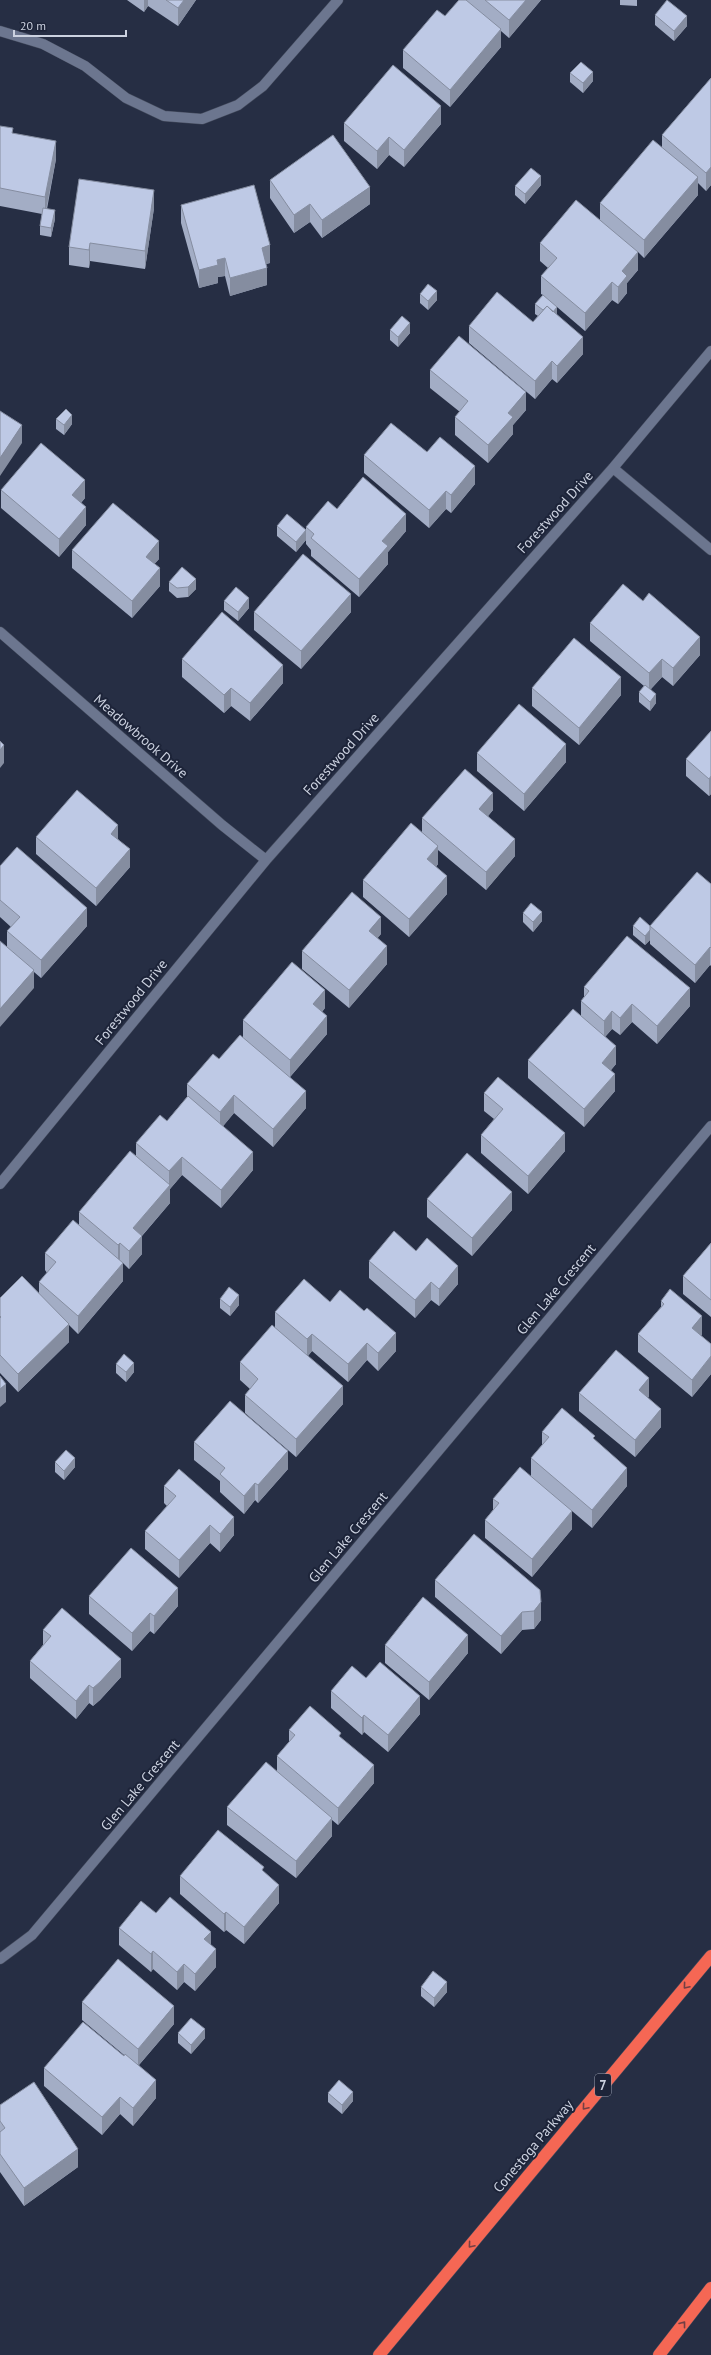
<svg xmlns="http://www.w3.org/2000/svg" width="711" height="2355" font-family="'PT Sans',sans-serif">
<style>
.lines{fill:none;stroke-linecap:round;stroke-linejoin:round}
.minor-casing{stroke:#444b5d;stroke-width:11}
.motorway-casing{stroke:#444b5d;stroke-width:13}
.minor{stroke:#6c768f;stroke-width:10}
.motorway{stroke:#f56754;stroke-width:12}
.wall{fill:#a3adc5}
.shaded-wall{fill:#858da0}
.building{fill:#bec9e5;stroke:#858da0}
.oneway{stroke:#733f44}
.labels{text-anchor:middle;stroke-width:4;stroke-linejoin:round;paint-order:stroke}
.shield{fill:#1d2439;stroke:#989eae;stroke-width:1}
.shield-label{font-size:13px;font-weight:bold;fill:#ccd2e0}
.street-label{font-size:14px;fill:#ccd2e0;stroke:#1d2439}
</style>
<rect width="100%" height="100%" fill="#262e44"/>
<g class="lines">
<g class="minor-casing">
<path id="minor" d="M0,31L43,44L85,66L126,98L164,116L202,119L238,105L263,86L338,0
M613,468L711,550
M0,632L222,825L266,860
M0,1184L266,860L613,468L711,351
M0,1959L32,1935L711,1126"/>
</g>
<g class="motorway-casing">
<path id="motorway" d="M379,2355L711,1956
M659,2355L711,2288"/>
</g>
<use href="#minor" class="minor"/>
<use href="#motorway" class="motorway"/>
</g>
<path class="wall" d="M127,0H196L178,26L148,6L144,12Z
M459,0H541L509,38L501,31V47L450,107L403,68V50L445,16Z
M620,0H637V6L620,5Z
M655,15L687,26L674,41L655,25Z
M570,73L593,81L583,93L570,82Z
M711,78V185L706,191L698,183V195L644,258L638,252V270L627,283V293L618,304L612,300L585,331L557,307V315L583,354L557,383L552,379L535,399L469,343V326L533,322L538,316L535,314V304L543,295L541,294V276L548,268L540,261V243L600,220V203L662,147V135Z
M344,123L441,124L404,167L389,155L377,169L344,141Z
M0,126L56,159L47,209L55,219L51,237L40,235V226L42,214L0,206Z
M270,180L370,204L322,238L310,222L294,233L270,198Z
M541,185L525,204L515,195V186Z
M181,205L270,263L266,264L267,285L230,296L225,276L218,277V283L199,288L181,223Z
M154,208L145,269L90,261L89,268L69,265V247Z
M420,294L437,300L428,310L420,303Z
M390,330L410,333L398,347L390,340Z
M430,370L526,410L513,425V434L488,463L455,435V417L460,412L430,388Z
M56,419L72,424L64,435L56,429Z
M427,452L475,484L451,513L446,509L429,528L364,473V455Z
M1,490L85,498L81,503L86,525L59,557L1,508Z
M337,509L406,531L388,552V564L359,597L311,556V550L306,544V540L296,552L277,536V526L306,530V527Z
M72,550L159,559L154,564L160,586L132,618L72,568Z
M169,582L196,589L188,597L177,598L169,591Z
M224,601L249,608L238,621L224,610Z
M254,612H351L301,669L254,630Z
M590,623L700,655L673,686L662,677L651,689L656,703L650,711L639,702V692L644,686L590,641Z
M182,659L283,683L250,721L231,706L224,713L182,677Z
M532,688L621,695L579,745L532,706Z
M711,731V794L709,796L686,776V759Z
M477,753L566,762L524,811L477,771Z
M493,810L488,816L515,856L486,890L438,850V864L436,867L447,894L409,937L363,897V880L422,833V818Z
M36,837L118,839L130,867L96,906L36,854Z
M0,866L87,926L41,978L34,972V988L7,947V931L11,927L0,917Z
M711,884V966L710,965L695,983L650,944V940L645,945L633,935V926H650Z
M523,913L542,921L533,932L523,922Z
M381,934L377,938L387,964L349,1008L302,969V951Z
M584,987L690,1006L657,1044L632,1022L620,1035L612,1029L605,1037L616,1064L611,1070L615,1091L584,1127L528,1078V1060L581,1016V1001L584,997Z
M325,1008L322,1012L327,1034L290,1077L306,1108L273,1147L234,1113L223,1126L253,1170L221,1208L182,1175L170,1189V1203L142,1236V1254L129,1269L123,1263V1281L78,1334L69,1325V1342L18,1392L0,1373V1298L39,1294V1282L47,1273L45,1270V1253L79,1225V1212L136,1157V1143L167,1121L187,1097V1084L219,1059L243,1037V1020Z
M484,1093L565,1151L528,1194L481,1153V1135L494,1119L484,1111Z
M427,1199L512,1210L472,1256L427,1217Z
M711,1243V1317L683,1294V1276Z
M416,1251L458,1284L439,1306L431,1300L415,1318L369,1278V1261Z
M220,1299L239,1305L230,1316L220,1308Z
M661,1301L702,1334L701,1336L711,1344V1374L692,1397L638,1352V1334L661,1307Z
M330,1302L396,1351L378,1371L367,1360L348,1382L312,1351L308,1356L343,1404L296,1457L245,1413V1395L250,1389L240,1380V1362L275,1328V1312Z
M116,1364L134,1372L126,1382L116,1373Z
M579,1393L649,1396L648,1398L661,1427L635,1457L579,1411Z
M542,1432L595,1441L627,1486L592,1528L572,1511V1529L532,1577L485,1538V1520L493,1510V1499L531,1476V1458L542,1445Z
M194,1442L288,1469L258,1503L255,1500L244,1514L220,1492V1481L194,1460Z
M55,1462L75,1467L64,1480L55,1472Z
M164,1486L234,1535L220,1552L210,1543L179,1578L145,1549V1531L167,1506L164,1503Z
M474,1534L541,1620L534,1629L522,1630L501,1654L435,1597V1580Z
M89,1596L178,1606L154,1634L150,1631L132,1651L89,1614Z
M43,1630L121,1677L100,1700L93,1706L89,1703L76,1719L30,1678V1661L43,1645Z
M385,1645L468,1653L429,1700L385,1663Z
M366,1678L420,1714L388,1752L364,1732L362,1735L331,1708V1691Z
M289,1730L341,1738L374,1783L338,1825L332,1820V1836L296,1878L227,1825V1807L277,1772V1756L289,1742Z
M264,1872L279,1903L244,1944L226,1930L224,1932L180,1894V1876Z
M156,1913L211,1945L216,1967L195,1991L184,1982L177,1990L153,1969L151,1972L119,1945V1928Z
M421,1987L447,1992L434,2007L421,1996Z
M82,2002L174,2024L139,2065L156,2098L133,2126L120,2114L102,2135L44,2086V2068L124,2056V2055L82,2020Z
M178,2033L205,2038L191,2054L178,2043Z
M328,2093L353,2101L342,2114L328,2102Z
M0,2105L78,2167L24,2206L0,2172Z"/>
<path class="shaded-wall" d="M144,0H148V6L144,12Z
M184,0H196L178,26V8Z
M526,0H541L509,38V20Z
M687,16V26L674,41V31Z
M501,29V47L450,107V90Z
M593,72V81L583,93V83Z
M441,106V124L404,167V150Z
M389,137V155L377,169V151Z
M56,141V159L45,215V197Z
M711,167V185L706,191V173Z
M541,176V185L525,204V194Z
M698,177V195L644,258V240Z
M370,187V204L322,238V220Z
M154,190V208L145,269V251Z
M310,204V222L294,233V215Z
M55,210V219L51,237V228Z
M90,243V261L89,268V250Z
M270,245V263L262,265V248Z
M638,252V270L627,283V293L618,304V287L622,271Z
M225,258V276L218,277V283L199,288V270L217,260Z
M267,268V285L230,296V278Z
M612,282V300L585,331V313Z
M437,291V300L428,310V301Z
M557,307V316H550Z
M410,323V333L398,347V337Z
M583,337V354L557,383V366Z
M552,361V379L535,399V381Z
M526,392V410L513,425V434L488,463V445L508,413Z
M72,415V424L64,435V425Z
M22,425V443L0,476V458Z
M475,466V484L451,513V495Z
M85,480V498L72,513V495Z
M446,491V509L429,528V510Z
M86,507V525L59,557V539Z
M406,514V531L388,552V564L359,597V579L382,541Z
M306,530V540L296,552V542Z
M159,541V559L146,574V557Z
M160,568V586L132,618V601Z
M196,579V589L188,597V587Z
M351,594V612L301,669V651Z
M249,598V608L238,621V612Z
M700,637V655L673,686V668Z
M662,659V677L649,691V673Z
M283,665V683L250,721V703Z
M621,677V695L579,745V728Z
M231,688V706L224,713V695Z
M656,694V703L650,711V702Z
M566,744V762L524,811V794Z
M4,745V763L0,768V750Z
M711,776V794L709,796V779Z
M493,793V810L479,827V809Z
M118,825V843L111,834Z
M515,839V856L486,890V872Z
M438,846V864L427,877V859Z
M130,849V867L96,906V888Z
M447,876V894L409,937V919Z
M87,908V926L41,978V960Z
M542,912V921L533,932V922Z
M381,917V934L369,949V931Z
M650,930V940L645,945V936Z
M387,946V964L349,1008V990Z
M710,947V965L695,983V965Z
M34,970V988L0,1027V1009Z
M690,988V1006L657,1044V1026Z
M325,990V1008L313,1022V1004Z
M632,1004V1022L620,1035V1018Z
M612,1011V1029L604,1038V1021Z
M327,1016V1034L290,1077V1060Z
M616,1046V1064L602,1081V1063Z
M615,1074V1091L584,1127V1109Z
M306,1091V1108L273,1147V1129Z
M234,1095V1113L220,1130V1112Z
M565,1133V1151L528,1194V1176Z
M253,1152V1170L221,1208V1190Z
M182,1157V1175L170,1189V1203L133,1246V1228L169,1186V1171Z
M512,1192V1210L472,1256V1238Z
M142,1236V1254L129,1269V1251Z
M120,1243V1261L118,1263V1245Z
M123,1263V1281L78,1334V1316Z
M458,1266V1284L439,1306V1289Z
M431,1282V1300L415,1318V1300Z
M239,1295V1305L230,1316V1307Z
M702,1316V1334L692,1346V1328Z
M69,1324V1342L18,1392V1374Z
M396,1333V1351L378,1371V1353Z
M312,1334V1351L307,1357V1339Z
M367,1343V1360L348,1382V1364Z
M711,1356V1374L692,1397V1380Z
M134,1363V1372L126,1382V1372Z
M649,1378V1396L639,1408V1390Z
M6,1384V1402L0,1407V1389Z
M343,1386V1404L296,1457V1439Z
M661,1409V1427L635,1457V1440Z
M288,1451V1469L258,1503V1485Z
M75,1458V1467L64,1480V1471Z
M627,1468V1486L592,1528V1510Z
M255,1483V1500L244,1514V1496Z
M572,1511V1529L532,1577V1559Z
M234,1517V1535L220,1552V1534Z
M210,1525V1543L179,1578V1560Z
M178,1588V1606L154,1634V1616Z
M541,1602V1620L534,1629V1611Z
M522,1612V1630L501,1654V1636Z
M150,1613V1631L132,1651V1633Z
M468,1635V1653L429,1700V1682Z
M121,1659V1677L100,1700L93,1706V1688Z
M89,1685V1703L76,1719V1701Z
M420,1696V1714L388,1752V1735Z
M364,1715V1732L362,1735V1718Z
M374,1765V1783L338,1825V1808Z
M332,1818V1836L296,1878V1861Z
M279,1885V1903L244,1944V1927Z
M226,1912V1930L224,1932V1914Z
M211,1932V1950L204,1939Z
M216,1949V1967L195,1991V1974Z
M153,1951V1969L151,1972V1954Z
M184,1964V1982L177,1990V1972Z
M447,1982V1992L434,2007V1998Z
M174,2006V2024L138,2066V2049Z
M205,2029V2038L191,2054V2045Z
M156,2080V2098L133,2126V2108Z
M353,2092V2101L342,2114V2105Z
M120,2097V2114L102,2135V2117Z
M78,2149V2167L24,2206V2188Z"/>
<path class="building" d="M166,0H184L178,8Z
M459,0H466L501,29L450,90L403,50L437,10L445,16Z
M485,0H526L509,20Z
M667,0L687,16L674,31L655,15Z
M581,62L593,72L583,83L570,73Z
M393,65L441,106L404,150L389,137L377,151L344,123Z
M711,78V167L706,173L662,135Z
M0,126L13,128L12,133L56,141L45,197L0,188Z
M333,135L370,187L322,220L310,204L294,215L270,180Z
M653,140L698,177L644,240L600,203Z
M531,168L541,176L525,194L515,186Z
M79,179L154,190L145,251L90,243L89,250L69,247Z
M254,185L270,245L262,248L267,268L230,278L225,258L217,260L218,265L199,270L181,205Z
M576,200L638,252L622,271L627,276L618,287L612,282L585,313L541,276L557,258L540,243Z
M43,208L55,210L51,228L40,226Z
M428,284L437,291L428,301L420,294Z
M497,292L533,322L547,306L583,337L557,366L552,361L535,381L469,326Z
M543,295L557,307L553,312L547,306L543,310L535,304Z
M402,316L410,323L398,337L390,330Z
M459,336L526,392L508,413L513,417L488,445L455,417L468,401L430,370Z
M66,409L72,415L64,425L56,419Z
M0,411L22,425L0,458Z
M391,423L427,452L440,437L475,466L451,495L446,491L429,510L364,455Z
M41,443L85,480L72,495L86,507L59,539L1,490Z
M363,477L406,514L382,541L388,546L359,579L311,538L314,534L306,527L328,501L337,509Z
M113,503L159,541L146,557L160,568L132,601L72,550Z
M287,514L306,530L296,542L277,526Z
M303,554L351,594L301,651L254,612Z
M182,567L196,579L188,587L177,588L169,582Z
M623,584L643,601L649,593L700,637L673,668L662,659L649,673L590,623Z
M236,587L249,598L238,612L224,601Z
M222,612L283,665L250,703L231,688L224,695L182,659Z
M574,638L621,677L579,728L532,688Z
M645,685L656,694L650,702L639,692Z
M519,704L566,744L524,794L477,753Z
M711,731V776L709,779L686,759Z
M0,741L4,745L0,750Z
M465,769L493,793L479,809L515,839L486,872L422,818Z
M77,790L118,825L111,834L130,849L96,888L36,837Z
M411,823L438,846L427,859L447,876L409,919L363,880Z
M17,847L87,908L41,960L7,931L20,917L0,900V866Z
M697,872L711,884V948L710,947L695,965L650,926Z
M352,892L381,917L369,931L387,946L349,990L302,951Z
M531,903L542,912L533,922L523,913Z
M640,917L650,926V930L645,936L633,926Z
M627,936L690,988L657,1026L632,1004L620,1018L612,1011L604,1021L581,1001L589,991L584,987Z
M0,941L34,970L0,1009Z
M292,962L325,990L313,1004L327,1016L290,1060L243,1020Z
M573,1009L616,1046L602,1063L615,1074L584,1109L528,1060Z
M240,1035L306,1091L273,1129L234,1095L220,1112L187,1084L213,1054L219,1059Z
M498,1077L565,1133L528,1176L481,1135L503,1109L484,1093Z
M188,1096L253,1152L221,1190L182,1157L169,1171L136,1143L160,1115L167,1121Z
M130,1151L170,1185L133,1228L142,1236L129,1251L120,1243L118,1245L79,1212Z
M467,1153L512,1192L472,1238L427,1199Z
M73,1220L123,1263L78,1316L39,1282L56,1262L45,1253Z
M394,1231L416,1251L427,1238L458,1266L439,1289L431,1282L415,1300L369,1261Z
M711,1243V1300L683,1276Z
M22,1276L69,1324L18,1374L0,1355V1318L1,1317L0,1316V1298Z
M304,1279L330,1302L340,1290L364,1311L367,1308L396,1333L378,1353L367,1343L348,1364L312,1334L307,1339L275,1312Z
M229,1287L239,1295L230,1307L220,1299Z
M670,1289L702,1316L692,1328L711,1344V1356L692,1380L638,1334L664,1304L661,1301Z
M272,1325L343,1386L296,1439L245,1395L258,1379L240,1362Z
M616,1350L649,1378L639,1390L661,1409L635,1440L579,1393Z
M124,1354L134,1363L126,1372L116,1364Z
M0,1376L6,1384L0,1389Z
M230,1401L288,1451L258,1485L255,1483L244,1496L220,1474L225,1468L194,1442Z
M562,1408L595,1436L593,1438L627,1468L592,1510L531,1458L549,1437L542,1432Z
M66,1450L75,1458L64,1471L55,1462Z
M520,1467L572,1511L532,1559L485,1520L499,1503L493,1499Z
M179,1469L234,1517L220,1534L210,1525L179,1560L145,1531L176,1496L164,1486Z
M474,1534L540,1590L541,1602L534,1611L522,1612L501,1636L435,1580Z
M131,1548L178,1588L154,1616L150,1613L132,1633L89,1596Z
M423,1597L468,1635L429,1682L385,1645Z
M62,1608L121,1659L100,1682L93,1688L89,1685L76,1701L30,1661L51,1636L43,1630Z
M380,1662L420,1696L388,1735L364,1715L362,1718L331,1691L352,1666L366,1678Z
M310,1706L341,1733L339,1736L374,1765L338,1808L277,1756L295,1735L289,1730Z
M266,1762L332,1818L296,1861L227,1807Z
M218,1830L264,1867L262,1870L279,1885L244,1927L226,1912L224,1914L180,1876Z
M170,1897L211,1932L204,1939L216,1949L195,1974L184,1964L177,1972L153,1951L151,1954L119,1928L141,1901L156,1913Z
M118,1959L174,2006L138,2049L82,2002Z
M433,1971L447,1982L434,1998L421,1987Z
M191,2018L205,2029L191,2045L178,2033Z
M83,2022L124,2056L125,2054L156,2080L133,2108L120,2097L102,2117L44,2068Z
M339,2080L353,2092L342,2105L328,2093Z
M34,2082L78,2149L24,2188L0,2154V2132L5,2128L0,2121V2105Z"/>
<defs><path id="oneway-chevron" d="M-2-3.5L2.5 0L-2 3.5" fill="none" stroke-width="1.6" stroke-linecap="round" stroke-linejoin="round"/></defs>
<g class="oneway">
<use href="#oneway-chevron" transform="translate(686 1986) rotate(130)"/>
<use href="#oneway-chevron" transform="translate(585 2107) rotate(130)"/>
<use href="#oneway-chevron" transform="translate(471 2245) rotate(130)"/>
<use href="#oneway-chevron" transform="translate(683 2324) rotate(-52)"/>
</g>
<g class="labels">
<rect class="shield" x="595" y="2074" width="16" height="22" rx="3"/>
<g class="shield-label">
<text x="603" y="2090">7</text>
</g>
<g class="street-label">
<text transform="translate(555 512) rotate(-48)" y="5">Forestwood Drive</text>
<text transform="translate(141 736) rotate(41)" y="5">Meadowbrook Drive</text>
<text transform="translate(341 754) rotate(-48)" y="5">Forestwood Drive</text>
<text transform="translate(131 1002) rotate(-51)" y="5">Forestwood Drive</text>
<text transform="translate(556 1289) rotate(-50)" y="5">Glen Lake Crescent</text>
<text transform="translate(348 1537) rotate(-50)" y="5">Glen Lake Crescent</text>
<text transform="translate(140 1785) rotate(-50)" y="5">Glen Lake Crescent</text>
<text transform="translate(533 2146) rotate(-50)" y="5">Conestoga Parkway</text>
</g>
</g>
<path d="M14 30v6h112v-6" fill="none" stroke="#ccd2e0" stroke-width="2"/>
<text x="20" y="30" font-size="12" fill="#ccd2e0" stroke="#1d2439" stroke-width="3" paint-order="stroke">20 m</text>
</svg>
